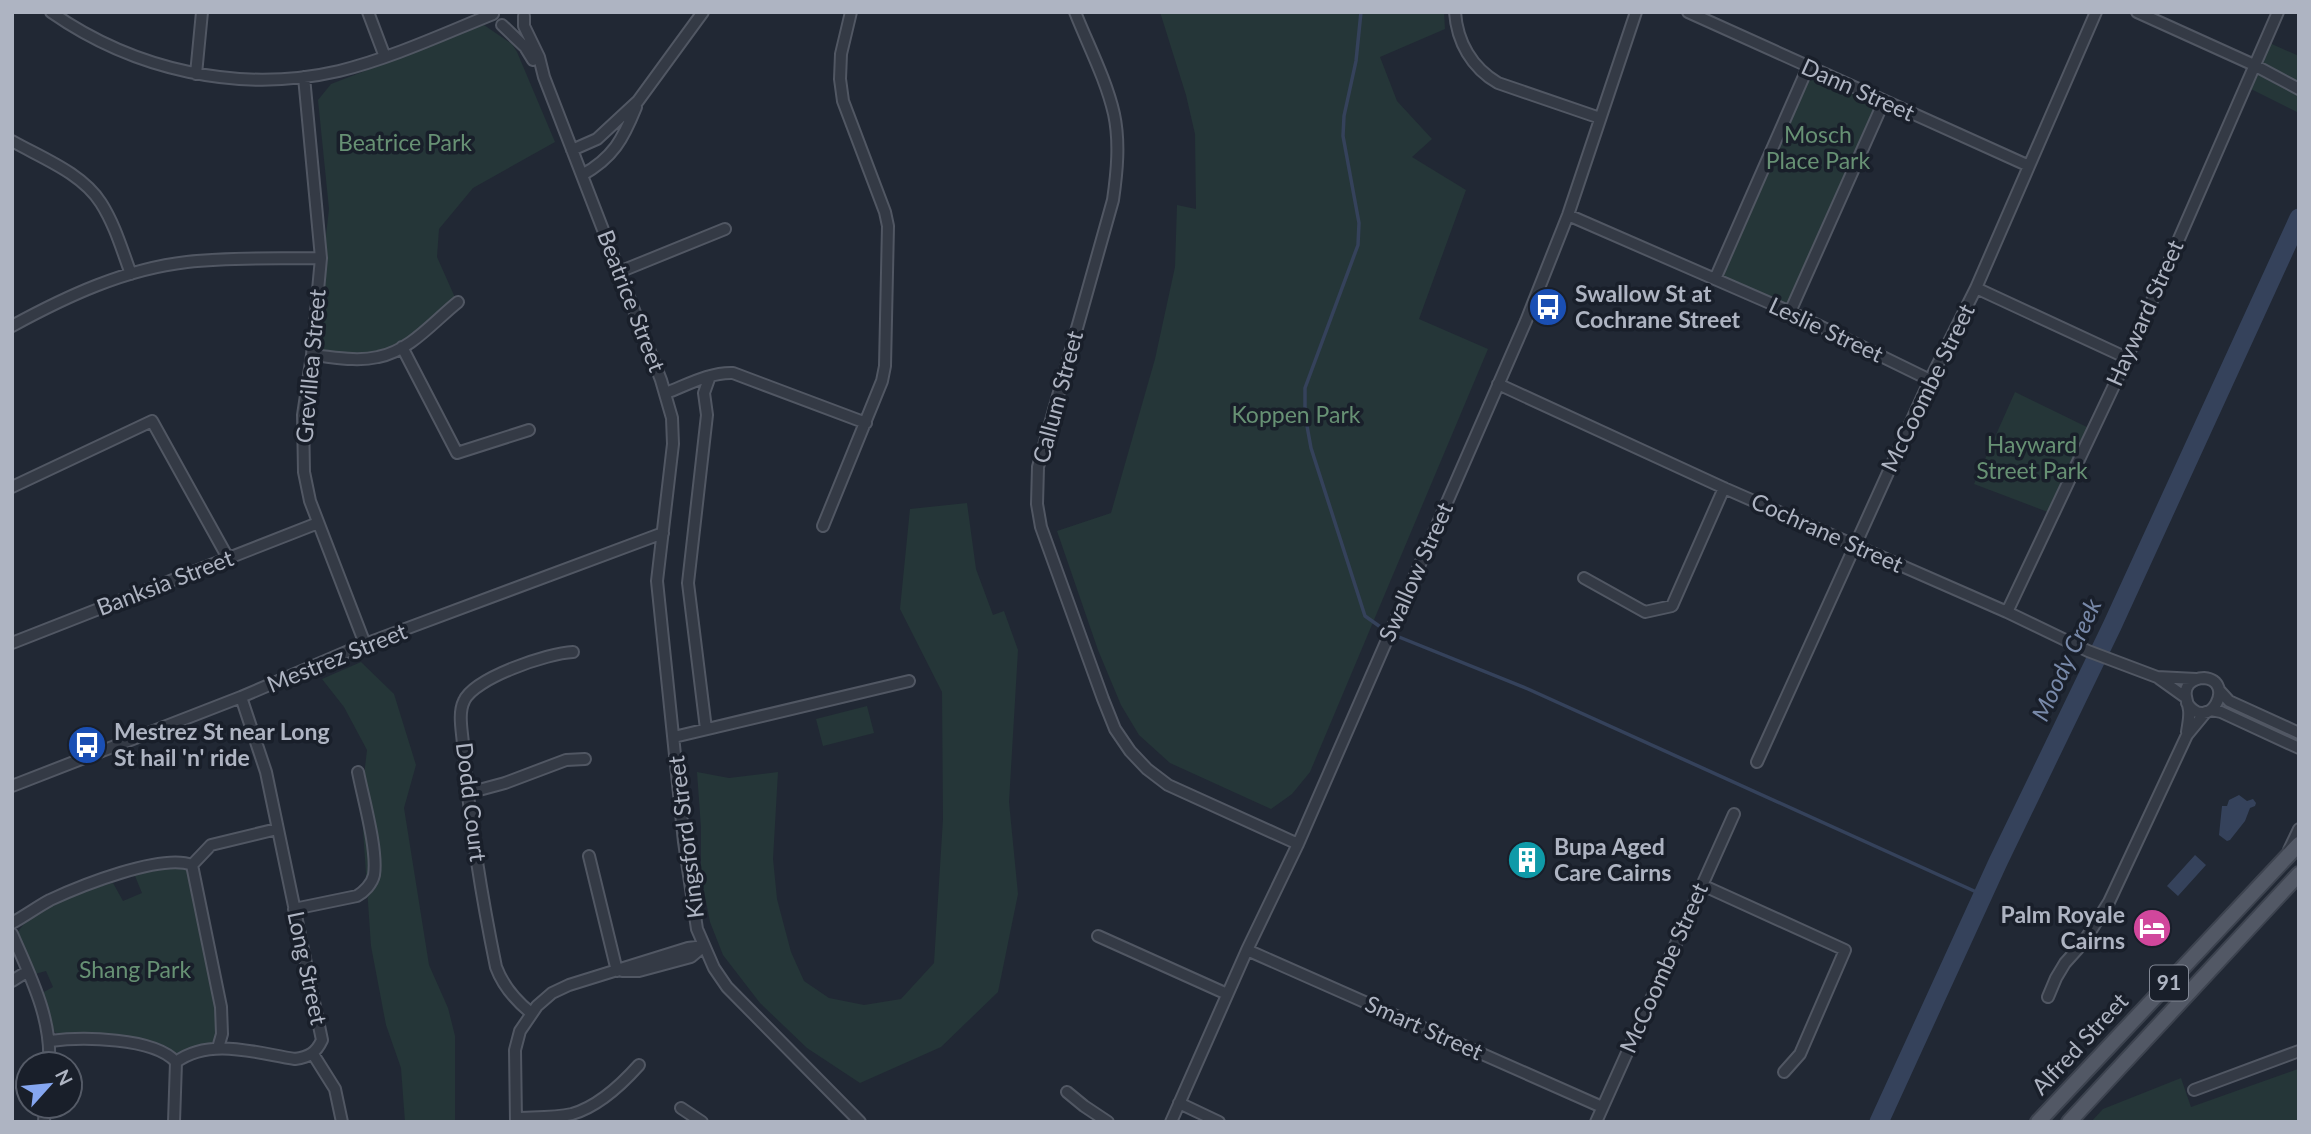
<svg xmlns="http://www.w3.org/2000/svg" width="2311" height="1134" font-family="Lato,sans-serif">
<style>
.green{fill:#253638}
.water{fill:#35425b}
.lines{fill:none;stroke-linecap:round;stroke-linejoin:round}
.stream{stroke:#35425b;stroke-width:3.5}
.river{stroke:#35425b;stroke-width:19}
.minor-casing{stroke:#515763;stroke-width:14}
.major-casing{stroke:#3d434f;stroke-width:18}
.minor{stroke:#343a45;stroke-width:10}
.major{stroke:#525865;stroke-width:14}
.labels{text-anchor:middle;stroke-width:7;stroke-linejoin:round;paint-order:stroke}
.shield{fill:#191f2a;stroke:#818794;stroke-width:2}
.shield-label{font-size:21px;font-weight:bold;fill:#aeb4c2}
.street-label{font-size:23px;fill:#aeb4c2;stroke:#191f2a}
.park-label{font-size:23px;fill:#679174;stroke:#191f2a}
.poi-label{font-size:23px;font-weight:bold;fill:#aeb4c2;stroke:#191f2a;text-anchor:start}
.water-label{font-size:24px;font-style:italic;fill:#7889a9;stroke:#191f2a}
</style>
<rect width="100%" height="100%" fill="#212834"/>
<path class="green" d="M1160,12H1444L1445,29L1380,57L1397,101L1432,139L1412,157L1466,190L1419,319L1488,349L1310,772L1292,794L1271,809L1170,763L1139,735L1121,705L1098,650L1057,531L1111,513L1155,359L1175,267L1177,205L1196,209L1195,134L1186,95Z
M484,25L512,44L517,52L555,142L473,188L439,229L437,257L457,302L402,347L365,359H312L329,209L318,100L331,84Z
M2265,41L2299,56V113L2243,85Z
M1808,67L1884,101L1790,312L1715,279Z
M2015,392L2093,430L2053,514L1974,484Z
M967,503L976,569L993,615L1004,611L1018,650L1009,802L1018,894L998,992L941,1047L860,1083L807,1048L760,1003L723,955L710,922L701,876V828L697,772L729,778L778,772L773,859L777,899L791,952L804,981L829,998L864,1005L901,999L934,963L943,819L942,692L900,609L910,509Z
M361,662L394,694L416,765L404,808L429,965L448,1008L455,1036V1122H405L401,1068L386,1025L371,946L361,801L367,750L344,707L322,679Z
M867,706L874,733L823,746L816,719Z
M173,864L189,870L216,995L217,1038L210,1044L175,1054L56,1033L53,1030L42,993L53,987L46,971L35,974L17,935C29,905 85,891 113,883L123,901L142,893L135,876Z
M2298,1069L2299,1122H2091L2103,1109L2181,1078L2191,1107Z"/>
<path class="water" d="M2239,795L2247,801L2253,799L2256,803L2255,806L2250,808L2245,821L2230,840L2227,841L2219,835L2222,806H2227L2229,800Z
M2195,855L2206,865L2178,896L2167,886Z"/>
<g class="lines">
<path class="stream" d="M1361,12L1356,61L1344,116L1343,136L1359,223L1358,245L1305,388V415L1311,448L1365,616L1389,633L1528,689L1983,895"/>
<path class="river" d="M1879,1122L1998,862L2112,626L2299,218"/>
<g class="minor-casing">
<path id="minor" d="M51,12C134,70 239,94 339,71C392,58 443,34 493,14
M368,12L385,57
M1075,12C1088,45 1106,79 1114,114C1120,142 1117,172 1113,200L1038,467L1037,504L1041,527L1103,699L1115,729L1130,751L1147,769L1168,785L1298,844
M1455,12C1457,42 1472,68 1498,83L1600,118
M1688,12L2029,166
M2137,12L2254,65L2299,89
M524,16V26L539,57L544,77L661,380L672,418L673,444L657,581L684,842L697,929L714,968L727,987L860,1122
M502,25L525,47L533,60
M196,74L202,12
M304,77L321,258L312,355L303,415L304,472L310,501L365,644
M12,141C42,158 82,173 101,203C115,225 122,250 131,274
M572,150L597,139L638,101L703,12
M582,175C613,158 623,139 636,107
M1568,215L1795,314L1930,380
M619,272L725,229
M1715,279L1808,67
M1976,288L2127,358
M1790,312L1884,101
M12,326C67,296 125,269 187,262C232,257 277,259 321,258
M402,347L457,453L529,430
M312,355C334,357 356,362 378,357C410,351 433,322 458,302
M1498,384L1724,488L2007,612L2088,651L2157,677L2185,697
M666,393C687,385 710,372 733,373L866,423
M12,487L152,421L228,558
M823,526L882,381L885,366L888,226L885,212L843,101L840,79L841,54L851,12
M1584,578L1645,612L1672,606L1724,488
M2007,612L2127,358L2278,12
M12,643L318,523
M2157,677L2196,679
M2219,690L2229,701L2299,733
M2187,703C2209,735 2237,681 2204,678C2199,678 2193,680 2189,684C2182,693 2188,701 2189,710C2190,717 2188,725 2187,732
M2211,710L2221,712L2299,748
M706,729L688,583L707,415L704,393L710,376
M674,737L909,681
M1757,762L1930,380L1976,288L2096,12
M12,786L241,697L365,644L663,533
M468,793L505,783L566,760L585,759
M2289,850L2299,829
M589,856L617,971
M192,865L221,1007L222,1034L218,1048
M192,865L211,845L277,829
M1702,885L1845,950L1800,1054L1784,1072
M294,909L357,896C364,892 372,884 374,875C378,850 363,798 358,772
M12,923C25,916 37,907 50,900C80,886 162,853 192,865
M12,934C30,976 52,1018 49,1064
M1098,936L1227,994
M1247,950L1602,1107
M622,971H639L691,957L704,946
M12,981L28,971
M2048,997L2056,978L2065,963L2083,943L2109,902L2187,735L2206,712
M531,1013C515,1000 503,986 496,967C481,894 469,818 463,744C462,731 458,713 464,701C474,678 548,653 573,652
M50,1041C81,1037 154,1037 176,1062
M313,1054L335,1089L342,1122
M176,1062C210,1037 256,1053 295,1059C309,1057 316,1053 322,1040L266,772L241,697
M2194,1090L2299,1051
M1067,1092L1084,1106L1108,1122
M1179,1103L1219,1122
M681,1108L702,1122
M516,1118C534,1117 554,1118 572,1114C597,1107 622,1084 639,1065
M44,1122L45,1106
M174,1122L176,1062
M516,1122L515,1050L520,1031L537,1006L552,993L569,985L688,948L704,946
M1171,1122L1247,950L1298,844L1526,321L1568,215L1636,12
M1596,1122L1734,814"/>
</g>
<g class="major-casing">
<path id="major" d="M2038,1122L2299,844
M2069,1122L2299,874"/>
</g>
<use href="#minor" class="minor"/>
<use href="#major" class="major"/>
</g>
<defs>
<g id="bus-disc" transform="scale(2.0125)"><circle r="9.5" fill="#1a4fb4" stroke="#191f2a"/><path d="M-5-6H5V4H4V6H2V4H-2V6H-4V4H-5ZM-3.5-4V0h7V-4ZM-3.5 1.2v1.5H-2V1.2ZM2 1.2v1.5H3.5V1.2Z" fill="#fff"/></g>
<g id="building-disc" transform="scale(2.0125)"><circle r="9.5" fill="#0f9aa8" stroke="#191f2a"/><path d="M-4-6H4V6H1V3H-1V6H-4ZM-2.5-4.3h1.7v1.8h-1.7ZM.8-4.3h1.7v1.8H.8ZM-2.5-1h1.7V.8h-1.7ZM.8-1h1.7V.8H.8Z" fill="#fff"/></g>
<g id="hotel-disc" transform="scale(2.0125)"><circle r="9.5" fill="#d1479c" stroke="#191f2a"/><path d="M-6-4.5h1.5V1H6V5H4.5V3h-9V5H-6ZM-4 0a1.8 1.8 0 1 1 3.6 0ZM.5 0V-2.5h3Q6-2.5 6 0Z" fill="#fff"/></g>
</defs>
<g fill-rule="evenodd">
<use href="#bus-disc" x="1548" y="307"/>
<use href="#bus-disc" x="87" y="745"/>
<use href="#building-disc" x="1527" y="860"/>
<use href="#hotel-disc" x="2152" y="928"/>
</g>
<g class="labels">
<rect class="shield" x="2150" y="965.5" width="38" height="35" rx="5"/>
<g class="shield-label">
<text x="2169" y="990">91</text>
</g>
<g class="street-label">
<text transform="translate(1858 90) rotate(24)" y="8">Dann Street</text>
<text transform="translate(631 301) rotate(69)" y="8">Beatrice Street</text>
<text transform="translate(2145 313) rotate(-66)" y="8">Hayward Street</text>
<text transform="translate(1826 330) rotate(25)" y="8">Leslie Street</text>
<text transform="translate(311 366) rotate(-85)" y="8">Grevillea Street</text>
<text transform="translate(1928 388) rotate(-64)" y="8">McCoombe Street</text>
<text transform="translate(1058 397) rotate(-75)" y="8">Callum Street</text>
<text transform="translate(1827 533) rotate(24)" y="8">Cochrane Street</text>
<text transform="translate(1416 572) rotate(-66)" y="8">Swallow Street</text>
<text transform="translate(165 583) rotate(-21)" y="8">Banksia Street</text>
<text transform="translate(337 658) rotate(-22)" y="8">Mestrez Street</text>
<text transform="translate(471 802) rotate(83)" y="8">Dodd Court</text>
<text transform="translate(686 837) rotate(-97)" y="8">Kingsford Street</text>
<text transform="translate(307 968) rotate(78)" y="8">Long Street</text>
<text transform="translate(1664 968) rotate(-66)" y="8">McCoombe Street</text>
<text transform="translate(1424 1028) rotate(24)" y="8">Smart Street</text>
<text transform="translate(2080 1044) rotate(-47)" y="8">Alfred Street</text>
</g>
<g class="park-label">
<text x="1818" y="143">Mosch<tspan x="1818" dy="26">Place Park</tspan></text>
<text x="405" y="151">Beatrice Park</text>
<text x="1296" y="423">Koppen Park</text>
<text x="2032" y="453">Hayward<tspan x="2032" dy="26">Street Park</tspan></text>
<text x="135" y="978">Shang Park</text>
</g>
<g class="poi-label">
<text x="1575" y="302">Swallow St at<tspan x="1575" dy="26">Cochrane Street</tspan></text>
<text x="114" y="740">Mestrez St near Long<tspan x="114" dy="26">St hail 'n' ride</tspan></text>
<text x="1554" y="855">Bupa Aged<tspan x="1554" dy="26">Care Cairns</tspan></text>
<text x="2125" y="923" text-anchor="end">Palm Royale<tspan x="2125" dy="26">Cairns</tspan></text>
</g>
<g class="water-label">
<text transform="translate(2067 660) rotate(-65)" y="8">Moody Creek</text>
</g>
</g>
<rect width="2311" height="1134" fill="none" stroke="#aeb4c2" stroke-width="28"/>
<g transform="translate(49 1085) rotate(63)"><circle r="33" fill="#191f2a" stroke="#555b67" stroke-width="2"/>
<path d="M0-5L12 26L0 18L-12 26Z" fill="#85a6f0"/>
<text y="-10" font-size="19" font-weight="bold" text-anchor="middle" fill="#aeb4c2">N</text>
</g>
</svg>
